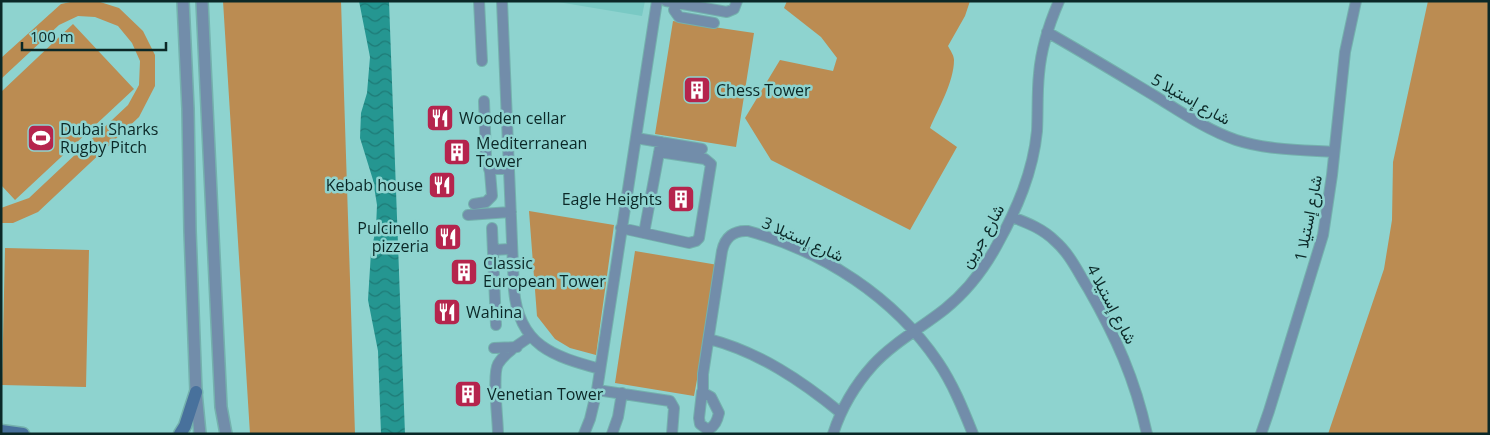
<svg xmlns="http://www.w3.org/2000/svg" width="1490" height="435" font-family="'Open Sans',Vazirmatn,sans-serif">
<style>
.built{fill:#79c9c4}
.green{fill:#bb8c52}
.water{fill:url(#water-waves)}
.lines{fill:none;stroke-linecap:round;stroke-linejoin:round}
.minor-casing{stroke:#74b1ad;stroke-width:12}
.tertiary-casing{stroke:#74b1ad;stroke-width:14}
.secondary-casing{stroke:#74b1ad;stroke-width:15}
.minor{stroke:#728daa;stroke-width:10}
.tertiary{stroke:#728daa;stroke-width:11}
.secondary{stroke:#48719c;stroke-width:12}
.labels{text-anchor:middle;stroke-width:5;stroke-linejoin:round;paint-order:stroke}
.poi-label{font-size:16px;fill:#0b2827;stroke:#8ed3cf;text-anchor:start}
.street-label{font-size:16px;fill:#0b2827;stroke:#8ed3cf}
</style>
<defs>
<pattern id="water-waves" width="16" height="10" patternUnits="userSpaceOnUse" patternTransform="scale(1.25)"><rect width="16" height="10" fill="#259691"/><path d="M0 5q4-4 8 0t8 0" fill="none" stroke="#1e7a76"/></pattern>
</defs>
<rect width="100%" height="100%" fill="#8ed3cf"/>
<path class="built" d="M552,1H645L642,16Z"/>
<path class="green" d="M75,1H97L119,8L143,31L155,55V86L139,117L38,212L13,223H1V208L29,198L128,105L139,85L140,61L132,43L118,26L95,17L78,16L59,25L1,79V58L61,4Z
M223,1H341L355,434H250Z
M787,1H970L965,16L948,46C950,50 954,55 954,60C954,82 938,109 930,128L957,147L910,230L771,160L745,118L780,60L833,71L837,58L821,37L784,8Z
M1428,1H1489V434H1328L1384,269L1392,220L1393,162Z
M673,21L754,33L736,147L655,134Z
M73,24L134,89L15,200L1,185V92Z
M529,211L614,225L596,355L570,348L555,339L537,316Z
M5,248L89,250L86,387L2,385Z
M635,251L718,265L694,396L615,383Z"/>
<path class="water" d="M359,1H389L405,434H381L378,351L368,300L371,252L376,228L377,205L373,180L360,138L361,113L367,93L370,57Z"/>
<g class="lines">
<g class="minor-casing">
<path id="minor" d="M479,1L482,61
M502,1L514,290C519,346 553,356 600,369
M666,1L727,12L734,9L737,1
M675,1L674,10L679,17L714,23
M1047,32C1084,53 1120,75 1155,96C1181,112 1207,130 1236,140C1267,150 1301,150 1334,152
M636,138L702,149
M489,169H509
M474,204L486,202L492,196L490,172L486,158L484,101
M468,215L511,212
M1012,217C1028,223 1043,229 1055,241C1070,254 1078,272 1088,288C1116,337 1135,379 1147,434
M492,228L496,325
M621,228L689,243L696,241L699,238L711,164L705,159L659,152
M644,233L661,142
M493,250L512,249
M709,339C759,352 802,381 841,413
M494,348L517,347
M597,390L670,401L674,408L672,434
M702,392L711,397L719,413C717,421 715,426 708,430L700,424L699,418L702,392L703,390V374L722,251C725,237 734,230 748,231C823,251 894,297 938,362C953,384 963,409 973,434
M498,434C498,419 492,375 498,364C505,352 520,344 531,336
M584,434L590,419L597,390L657,1
M612,434L618,417L622,393
M833,434C841,409 855,385 873,365C893,343 921,328 945,309C966,292 984,269 997,245C1017,209 1033,172 1037,131C1038,112 1037,93 1039,74C1041,49 1049,24 1059,1
M1261,434L1269,411L1323,235L1332,175L1345,52L1356,1"/>
</g>
<g class="tertiary-casing">
<path id="tertiary" d="M183,1L188,109L190,231L196,392L200,434
M202,1L221,407L226,434"/>
</g>
<g class="secondary-casing">
<path id="secondary" d="M1,431L23,434
M180,434L185,426L196,392"/>
</g>
<use href="#minor" class="minor"/>
<use href="#tertiary" class="tertiary"/>
<use href="#secondary" class="secondary"/>
</g>
<defs>
<g id="building-square" transform="scale(1.4375)"><rect x="-9" y="-9" width="18" height="18" rx="4" fill="#b5244d" stroke="#8ed3cf"/><path d="M-4-6H4V6H1V3H-1V6H-4ZM-2.5-4.3h1.7v1.8h-1.7ZM.8-4.3h1.7v1.8H.8ZM-2.5-1h1.7V.8h-1.7ZM.8-1h1.7V.8H.8Z" fill="#fff"/></g>
<g id="restaurant-square" transform="scale(1.4375)"><rect x="-9" y="-9" width="18" height="18" rx="4" fill="#b5244d" stroke="#8ed3cf"/><path d="M-5-6h1v4h1v-4h1v4h1v-4h1v5L-1.5 .5V6h-2V.5L-5-1ZM5-6V6H3V1.5H1.5Q1.5-4 5-6Z" fill="#fff"/></g>
<g id="stadium-square" transform="scale(1.4375)"><rect x="-9" y="-9" width="18" height="18" rx="4" fill="#b5244d" stroke="#8ed3cf"/><path d="M0-5a6.5 5 0 1 0 0 10a6.5 5 0 1 0 0-10ZM-3.5-1.8h7v3.6h-7Z" fill="#fff"/></g>
</defs>
<g fill-rule="evenodd">
<use href="#building-square" x="697" y="90"/>
<use href="#restaurant-square" x="440" y="118"/>
<use href="#stadium-square" x="41" y="138"/>
<use href="#building-square" x="457" y="152"/>
<use href="#restaurant-square" x="442" y="185"/>
<use href="#building-square" x="681" y="199"/>
<use href="#restaurant-square" x="448" y="237"/>
<use href="#building-square" x="464" y="272"/>
<use href="#restaurant-square" x="447" y="312"/>
<use href="#building-square" x="468" y="394"/>
</g>
<g class="labels">
<g class="poi-label">
<text x="716" y="96">Chess Tower</text>
<text x="459" y="124">Wooden cellar</text>
<text x="60" y="135">Dubai Sharks<tspan x="60" dy="18">Rugby Pitch</tspan></text>
<text x="476" y="149">Mediterranean<tspan x="476" dy="18">Tower</tspan></text>
<text x="423" y="191" text-anchor="end">Kebab house</text>
<text x="662" y="205" text-anchor="end">Eagle Heights</text>
<text x="429" y="234" text-anchor="end">Pulcinello<tspan x="429" dy="18">pizzeria</tspan></text>
<text x="483" y="269">Classic<tspan x="483" dy="18">European Tower</tspan></text>
<text x="466" y="318">Wahina</text>
<text x="487" y="400">Venetian Tower</text>
</g>
<g class="street-label">
<text transform="translate(1191 99) rotate(29)" y="6">شارع إستيلا 5</text>
<text transform="translate(1308 218) rotate(-79)" y="6">شارع إستيلا 1</text>
<text transform="translate(982 236) rotate(-60)" y="6">شارع جرين</text>
<text transform="translate(803 239) rotate(24)" y="6">شارع إستيلا 3</text>
<text transform="translate(1112 304) rotate(62)" y="6">شارع إستيلا 4</text>
</g>
</g>
<rect width="1490" height="435" fill="none" stroke="#0b2827" stroke-width="5"/>
<path d="M22 42v8h144v-8" fill="none" stroke="#0b2827" stroke-width="2.5"/>
<text x="30" y="42" font-size="15" fill="#0b2827" stroke="#8ed3cf" stroke-width="4" paint-order="stroke">100 m</text>
</svg>
